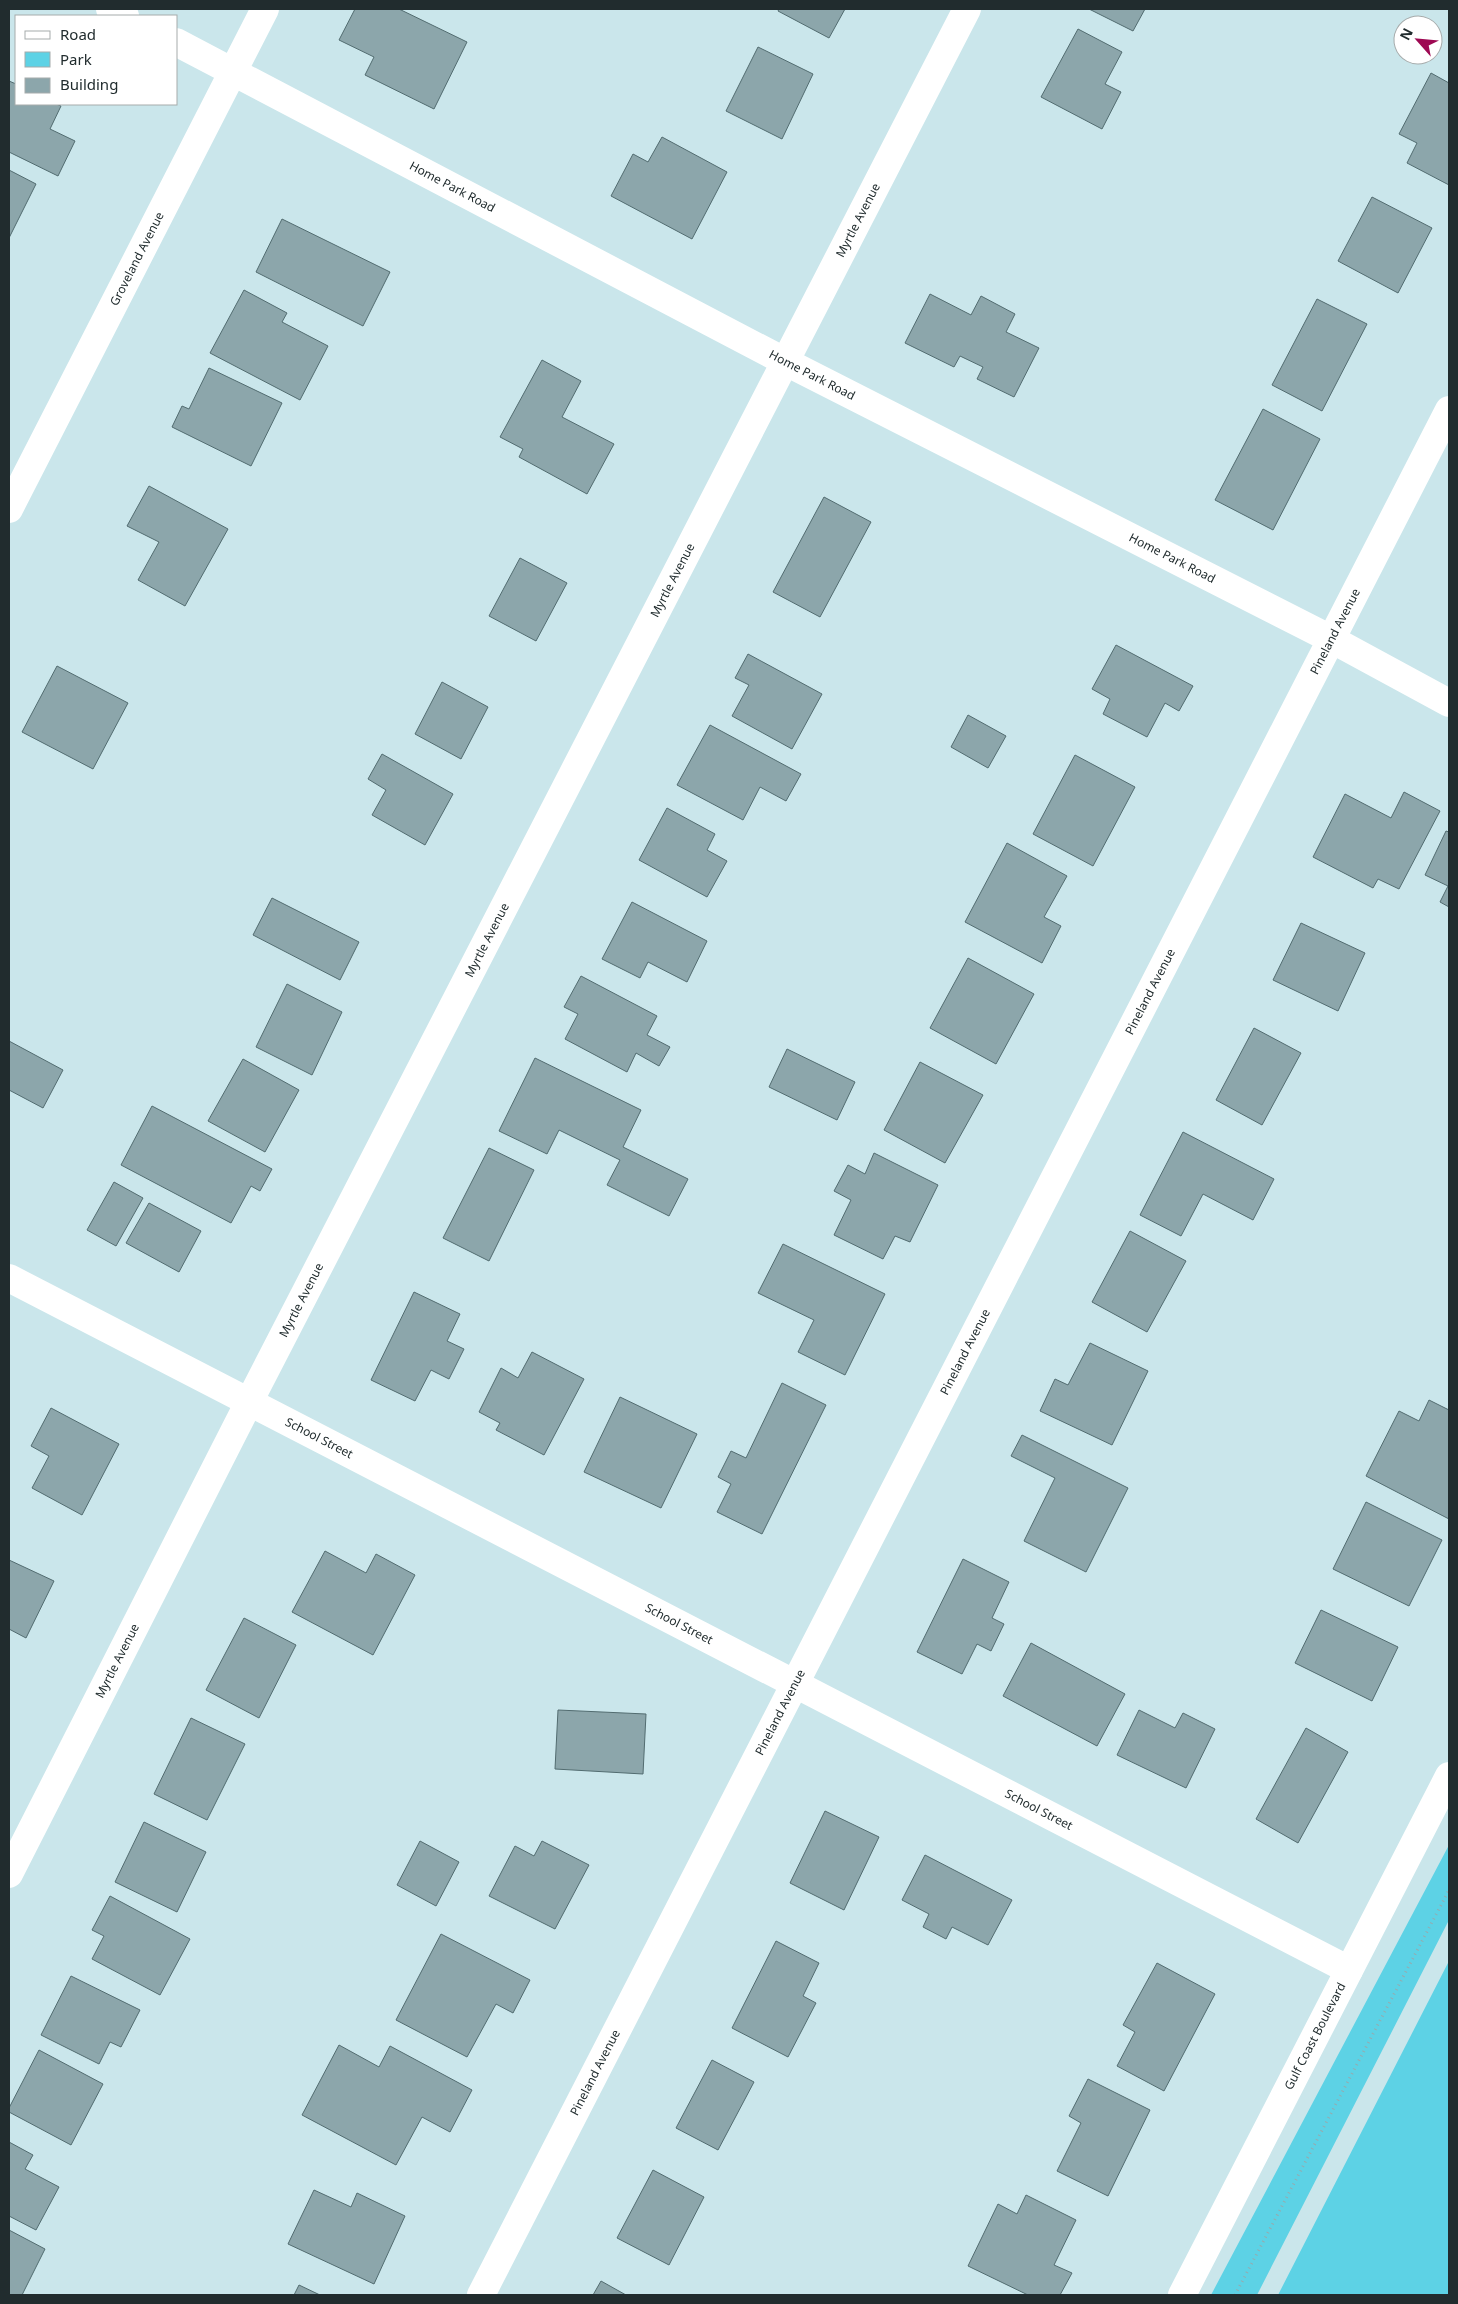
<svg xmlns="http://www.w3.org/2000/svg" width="1458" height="2304" font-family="'Noto Sans',sans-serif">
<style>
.green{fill:#5dd2e5}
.building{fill:#8ca6ab;stroke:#526c70}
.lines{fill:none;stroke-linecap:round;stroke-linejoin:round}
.path{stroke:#95abaf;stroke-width:3;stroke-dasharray:1 4;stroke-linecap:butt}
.minor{stroke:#fff;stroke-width:28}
.labels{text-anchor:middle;stroke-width:4.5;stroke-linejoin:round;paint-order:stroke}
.street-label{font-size:12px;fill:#212c2e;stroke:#fff}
</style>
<rect width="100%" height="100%" fill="#cae6eb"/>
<path class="green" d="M1449,1845V1920L1257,2295H1211Z
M1449,1961V2295H1278Z"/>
<path class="building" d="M355,9H399L467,42L434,109L365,75L374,57L339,40Z
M779,9H845L829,38L778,11Z
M1089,9H1145L1133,31Z
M1078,29L1122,52L1105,84L1121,92L1102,129L1041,97Z
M758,47L813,74L782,139L726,111Z
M1431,73L1449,83V185L1407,163L1417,143L1399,134Z
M9,81L16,84V104H56L61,106L50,129L75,141L58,176L9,152Z
M662,137L727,172L692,239L611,196L633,154L648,162Z
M9,170L36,184L9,238Z
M1372,197L1432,228L1398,293L1338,261Z
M282,219L390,272L363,326L256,272Z
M244,290L287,313L282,322L328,346L300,400L210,353Z
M930,294L971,315L981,296L1015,314L1006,332L1039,348L1014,397L977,379L983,367L960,356L954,367L905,343Z
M1317,299L1367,324L1322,411L1272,385Z
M542,360L581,381L562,417L614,444L587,494L519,457L523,449L500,437Z
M209,368L282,403L251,466L172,427L182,406L189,409Z
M1263,409L1320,439L1273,530L1215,500Z
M149,486L228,529L185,606L138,580L159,542L127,526Z
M824,497L871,522L820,617L773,592Z
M520,558L567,583L536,641L489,616Z
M1116,645L1193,686L1179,711L1165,703L1147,737L1103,714L1110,699L1092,689Z
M748,654L822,694L792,749L732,716L749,685L735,678Z
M57,666L128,703L93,769L22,732Z
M442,682L488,707L461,759L415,734Z
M968,715L1006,736L988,768L951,747Z
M710,725L801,774L786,801L760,787L743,820L677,785Z
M382,754L453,794L425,845L372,815L386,790L368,779Z
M1075,755L1135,787L1093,866L1033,834Z
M1404,792L1440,811L1399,889L1378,879L1373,888L1313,857L1345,794L1391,818Z
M667,808L715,834L707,850L727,861L707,897L639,860Z
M1446,831L1449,832V907L1440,902L1448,886L1425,875Z
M1007,843L1067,876L1044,917L1061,926L1042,963L965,922Z
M272,898L359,942L340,980L253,935Z
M632,902L707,941L687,982L648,962L640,978L602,959Z
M1301,923L1365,953L1338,1011L1273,980Z
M968,958L1034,994L996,1064L930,1028Z
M581,976L657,1016L647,1035L670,1047L659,1066L636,1053L627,1072L565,1039L578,1014L564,1007Z
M287,984L342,1012L312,1075L256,1047Z
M1254,1028L1301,1053L1262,1125L1216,1100Z
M9,1041L63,1070L43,1108L9,1090Z
M787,1049L855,1082L837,1120L769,1087Z
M535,1058L641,1110L623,1147L688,1179L669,1216L607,1185L620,1160L559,1130L547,1154L499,1131Z
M243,1059L299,1090L265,1152L208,1121Z
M920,1062L983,1095L945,1163L884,1130Z
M152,1106L272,1169L260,1191L251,1186L231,1223L121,1165Z
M1183,1132L1274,1179L1253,1220L1203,1194L1181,1236L1140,1215Z
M489,1148L534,1170L489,1261L443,1238Z
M874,1153L938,1185L910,1242L895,1236L883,1259L834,1235L851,1200L834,1191L848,1165L865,1174Z
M114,1182L143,1198L116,1246L87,1230Z
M149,1203L201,1231L179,1272L126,1243Z
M1130,1231L1186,1261L1147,1332L1092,1302Z
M783,1244L885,1294L845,1375L798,1352L814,1320L758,1293Z
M414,1292L460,1314L447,1341L464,1349L449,1379L431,1370L415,1401L371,1380Z
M1090,1343L1148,1371L1112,1445L1040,1411L1055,1379L1068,1385Z
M532,1352L584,1379L544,1455L496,1430L500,1423L479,1412L501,1368L518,1378Z
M782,1383L826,1405L762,1534L717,1512L731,1484L718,1477L731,1451L746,1458Z
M620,1397L697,1434L661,1508L584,1472Z
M1429,1400L1449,1410V1519L1366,1476L1399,1411L1419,1421Z
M51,1408L119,1444L82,1515L32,1488L49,1456L31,1446Z
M1022,1435L1128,1488L1086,1572L1024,1541L1055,1478L1011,1456Z
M1366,1502L1442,1540L1409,1606L1333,1569Z
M325,1551L366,1573L376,1554L415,1575L373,1655L292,1612Z
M963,1559L1009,1582L992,1618L1004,1624L991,1651L977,1644L962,1674L917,1652Z
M9,1560L54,1581L26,1638L9,1629Z
M1321,1610L1398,1647L1372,1701L1295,1663Z
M244,1618L296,1645L259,1718L206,1690Z
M1031,1643L1125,1694L1097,1746L1003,1696Z
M558,1710L646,1714L643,1774L555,1769Z
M1139,1710L1175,1728L1183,1713L1215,1729L1186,1788L1117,1755Z
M191,1718L245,1744L207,1820L154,1794Z
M1306,1728L1348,1752L1298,1843L1256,1819Z
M825,1811L879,1837L844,1910L790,1883Z
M144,1822L206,1852L177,1912L115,1882Z
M420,1841L459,1862L436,1906L397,1885Z
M542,1841L589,1865L555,1929L489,1896L515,1846L534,1856Z
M925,1855L1012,1900L988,1945L952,1927L946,1939L923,1927L929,1914L902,1900Z
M110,1896L190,1939L160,1995L92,1959L104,1936L92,1930Z
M441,1934L530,1980L513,2013L496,2004L467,2057L396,2020Z
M776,1941L819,1963L803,1996L816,2003L788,2057L732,2028Z
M1157,1963L1215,1994L1164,2091L1117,2066L1135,2032L1123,2025Z
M71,1976L140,2010L121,2047L110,2042L99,2064L41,2035Z
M339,2045L379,2067L390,2046L472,2090L450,2132L422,2117L396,2165L302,2115Z
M39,2050L103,2084L71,2145L9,2112V2108Z
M712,2060L754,2082L718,2150L676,2128Z
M1088,2079L1150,2110L1108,2196L1057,2171L1081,2123L1069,2116Z
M9,2142L33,2155L25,2169L59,2187L36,2230L9,2216Z
M653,2170L704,2197L669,2265L617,2238Z
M314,2190L351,2207L357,2193L405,2216L374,2284L288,2244Z
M1026,2195L1076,2220L1054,2265L1072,2273L1060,2295H1028L968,2266L998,2204L1017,2214Z
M9,2230L45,2249L22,2295H9Z
M601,2281L626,2295H593Z
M299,2285L320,2295H294Z"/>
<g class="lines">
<path class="path" d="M1235,2295L1449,1890"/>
<g class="minor">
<path d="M110,9L125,16"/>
<path id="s1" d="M176,42L786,362L1331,639L1449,703"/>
<path id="s2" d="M9,509L265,9"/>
<path id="s3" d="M9,1278L1349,1970"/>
<path id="s4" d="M9,1874L248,1404L967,9"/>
<path id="s5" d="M481,2295L1449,410"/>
<path id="s6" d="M1182,2295L1449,1776"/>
</g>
</g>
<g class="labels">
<g class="street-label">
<text dy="4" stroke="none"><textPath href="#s1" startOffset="312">Home Park Road</textPath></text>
<text dy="4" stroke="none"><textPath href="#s4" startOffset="1859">Myrtle Avenue</textPath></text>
<text dy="4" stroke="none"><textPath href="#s2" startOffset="281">Groveland Avenue</textPath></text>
<text dy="4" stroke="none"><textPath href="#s1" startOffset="718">Home Park Road</textPath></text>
<text dy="4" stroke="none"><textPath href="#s1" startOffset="1122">Home Park Road</textPath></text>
<text dy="4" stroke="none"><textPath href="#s4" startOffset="1454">Myrtle Avenue</textPath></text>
<text dy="4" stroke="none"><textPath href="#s5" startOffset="1870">Pineland Avenue</textPath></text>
<text dy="4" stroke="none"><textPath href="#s4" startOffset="1049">Myrtle Avenue</textPath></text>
<text dy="4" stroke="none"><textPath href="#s5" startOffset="1465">Pineland Avenue</textPath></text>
<text dy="4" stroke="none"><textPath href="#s4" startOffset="644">Myrtle Avenue</textPath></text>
<text dy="4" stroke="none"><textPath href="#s5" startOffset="1060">Pineland Avenue</textPath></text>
<text dy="4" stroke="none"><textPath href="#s3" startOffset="349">School Street</textPath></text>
<text dy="4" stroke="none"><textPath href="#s3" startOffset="754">School Street</textPath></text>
<text dy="4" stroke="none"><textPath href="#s4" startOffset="239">Myrtle Avenue</textPath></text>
<text dy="4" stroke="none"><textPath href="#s5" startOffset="655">Pineland Avenue</textPath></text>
<text dy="4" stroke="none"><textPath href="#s3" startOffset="1159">School Street</textPath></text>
<text dy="4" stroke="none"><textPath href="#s6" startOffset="291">Gulf Coast Boulevard</textPath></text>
<text dy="4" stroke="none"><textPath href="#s5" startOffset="250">Pineland Avenue</textPath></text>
</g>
</g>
<rect width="1458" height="2304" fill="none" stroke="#212c2e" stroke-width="20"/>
<rect x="15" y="15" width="162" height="90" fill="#ffffff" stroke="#a6abab"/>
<rect x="25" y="31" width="25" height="8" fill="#ffffff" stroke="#a6abab"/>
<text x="60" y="40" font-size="15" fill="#212c2e">Road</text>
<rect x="25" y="52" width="25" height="15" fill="#5dd2e5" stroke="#a6abab"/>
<text x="60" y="65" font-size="15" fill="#212c2e">Park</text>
<rect x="25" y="78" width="25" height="15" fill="#8ca6ab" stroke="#a6abab"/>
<text x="60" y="90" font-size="15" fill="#212c2e">Building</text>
<g transform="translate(1418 40) rotate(297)"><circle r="24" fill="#ffffff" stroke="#a6abab"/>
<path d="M0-4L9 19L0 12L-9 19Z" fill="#9e0953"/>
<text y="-8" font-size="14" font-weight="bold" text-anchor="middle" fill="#212c2e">N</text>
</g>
</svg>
